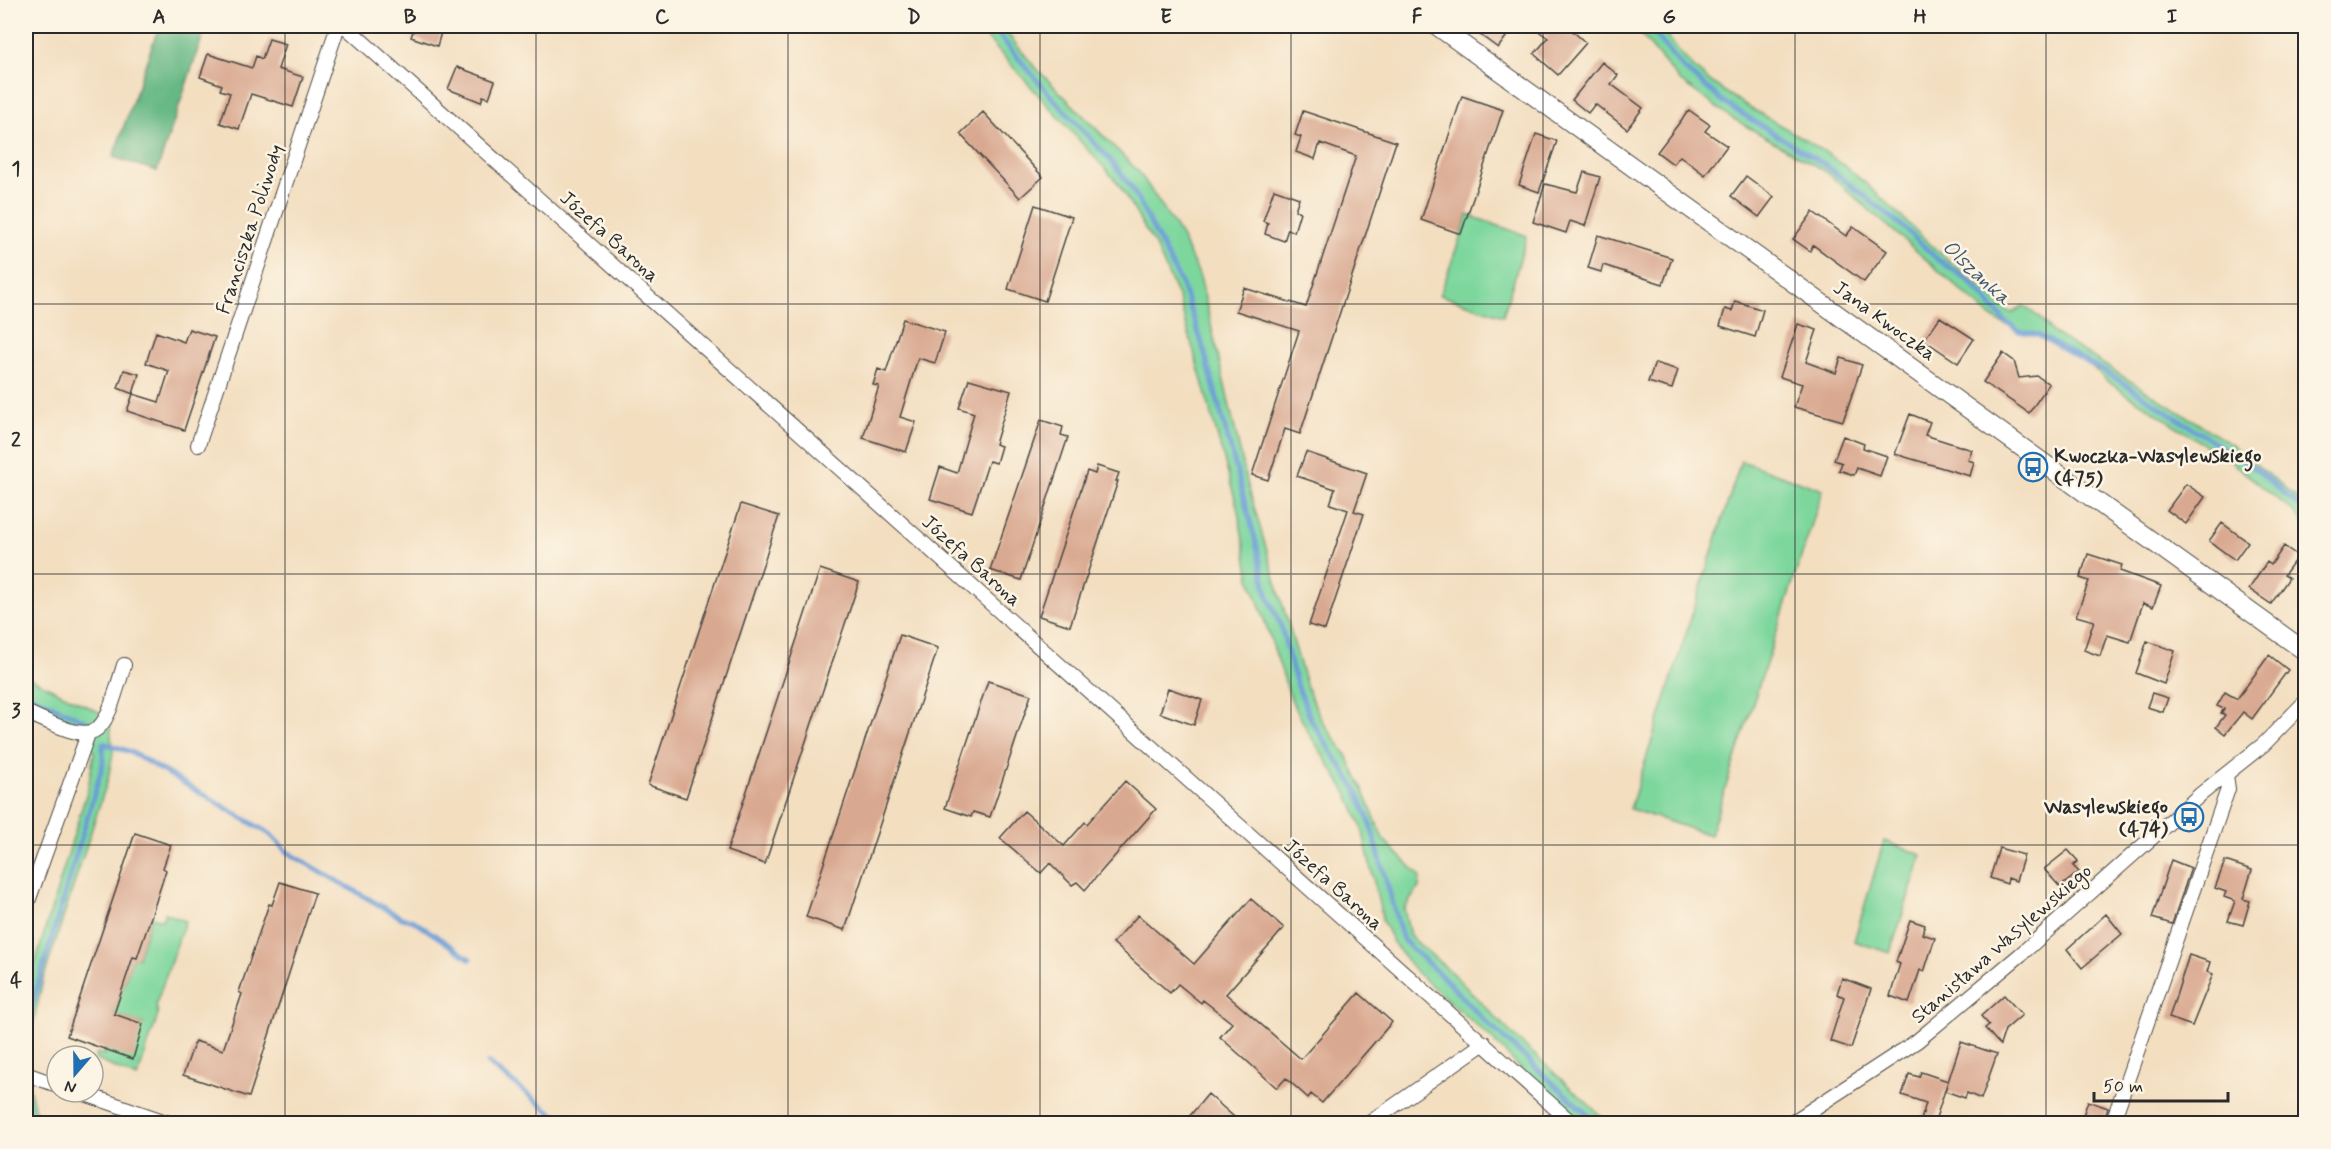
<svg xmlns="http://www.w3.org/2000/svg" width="2331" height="1149" font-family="Mynerve,sans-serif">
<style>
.green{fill:#7dd79d;stroke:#548164;stroke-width:1.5}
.forest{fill:#66b884;stroke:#487258;stroke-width:1.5}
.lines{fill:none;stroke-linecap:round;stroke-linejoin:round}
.stream{stroke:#6a9cd5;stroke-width:5}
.building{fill:#d9a890}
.minor-casing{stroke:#494641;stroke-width:16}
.tertiary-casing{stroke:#494641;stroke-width:20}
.minor{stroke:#fff;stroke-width:14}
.tertiary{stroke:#fff;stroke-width:18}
.grid{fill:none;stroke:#2b2b2b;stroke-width:1.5;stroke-opacity:0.55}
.labels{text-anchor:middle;stroke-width:5;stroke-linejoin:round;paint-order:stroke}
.street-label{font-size:20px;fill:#2b2b2b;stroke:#fcf5e5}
.poi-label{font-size:20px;font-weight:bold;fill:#2b2b2b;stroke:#fcf5e5;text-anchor:start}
.water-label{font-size:21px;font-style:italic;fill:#44586f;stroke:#fcf5e5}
.neatline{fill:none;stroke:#2b2b2b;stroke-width:2}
.grid-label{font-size:20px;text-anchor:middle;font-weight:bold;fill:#2b2b2b}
</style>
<rect width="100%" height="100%" fill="#fcf5e5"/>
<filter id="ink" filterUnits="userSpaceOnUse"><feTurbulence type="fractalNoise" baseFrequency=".0167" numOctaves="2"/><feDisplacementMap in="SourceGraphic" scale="12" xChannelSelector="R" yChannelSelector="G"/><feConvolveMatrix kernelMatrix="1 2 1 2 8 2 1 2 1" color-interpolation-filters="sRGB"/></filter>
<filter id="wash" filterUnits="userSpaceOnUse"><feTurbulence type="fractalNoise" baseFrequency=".008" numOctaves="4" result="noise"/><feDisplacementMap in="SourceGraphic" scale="24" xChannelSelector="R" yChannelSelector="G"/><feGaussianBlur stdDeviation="1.35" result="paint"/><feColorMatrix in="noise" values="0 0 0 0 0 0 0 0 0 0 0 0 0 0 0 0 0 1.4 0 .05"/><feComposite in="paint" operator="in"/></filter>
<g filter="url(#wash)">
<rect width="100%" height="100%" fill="#f3dec0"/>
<path class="green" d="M976,26H1001L1034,66L1139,172L1179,232L1200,277L1248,486L1307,688L1322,721L1345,753L1363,789L1383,839L1420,876L1419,887L1404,909L1410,936L1452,973L1513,1035L1609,1123H1573L1491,1038L1417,973L1394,944L1383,922L1362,828L1347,793L1308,732L1291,699L1250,578L1237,506L1179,299L1156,247L1118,183Z
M1634,26H1661C1698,91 1769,114 1828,154C1864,178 1898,215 1930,244C1955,267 1982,286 2006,310L2012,313L2023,306L2039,317L2052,332L2231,444L2305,504V527L2294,512L2230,461L2108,382L2086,361L2038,335L2019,331L1994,319L1825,171L1732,118L1679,80Z
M1468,215L1527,236L1503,316L1440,295Z
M1741,461L1823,490L1710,835L1630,809Z
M26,676L109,717L113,753L108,779L43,980L26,1056V993L88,788L94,752L84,737L26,712Z
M1884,841L1922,855L1890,953L1854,941Z
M165,913L185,921L156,1004L158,1015L137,1078L95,1059L97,1053L104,1055L105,1049L143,1024L114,1014L133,957L138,958L151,917L162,920Z
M26,1074L38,1123H26Z"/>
<path class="forest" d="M159,26H206L157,171L113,157Z"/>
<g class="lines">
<path class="stream" d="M991,26L1049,94L1113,163L1132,188L1182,285L1202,343L1256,542L1267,594L1281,626L1295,679L1311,720L1356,789L1370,823L1403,940L1449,983L1484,1020L1598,1124
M1648,26L1683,68L1726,104L1824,164L1901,225L1937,259L1968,280L2006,322L2019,331L2038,335L2109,374L2257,470L2306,512
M26,693L85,721
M26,1025L103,764V743L131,752L270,834L287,852L402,918L414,921L470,959
M488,1063L566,1124
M26,1098L30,1124"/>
</g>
<g id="blocks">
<path class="building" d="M415,26H443L437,46L411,37Z
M1468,26H1514L1498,48Z
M1532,26H1567L1586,43L1558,75L1534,54L1548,38Z
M269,39L286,44L278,69L303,77L293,107L251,94L239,129L220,123L230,93L220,90L222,85L200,77L208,54L252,68L256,56L262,59Z
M1602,62L1618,75L1611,84L1643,108L1627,129L1595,104L1588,113L1572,100Z
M457,67L495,81L489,98L483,96L481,102L448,89Z
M1462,96L1503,110L1461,234L1421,220Z
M1689,110L1710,125L1705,131L1727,146L1705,175L1680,156L1673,164L1657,152Z
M1303,111L1396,142L1300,434L1285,429L1268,480L1252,475L1299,331L1236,311L1244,288L1306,307L1356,156L1320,143L1315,159L1296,152L1301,137L1295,135Z
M983,112L1043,177L1020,198L960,134Z
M1536,134L1557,141L1539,192L1519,185Z
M1584,172L1600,177L1585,226L1570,221L1566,233L1533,222L1545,184L1577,192Z
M1746,176L1774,197L1759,217L1731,196Z
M1274,189L1299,198L1295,210L1300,212L1294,232L1288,229L1284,241L1265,234L1268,223L1263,221Z
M1035,205L1072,217L1045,301L1008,289Z
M1813,212L1846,236L1853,227L1887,251L1864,282L1813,245L1810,251L1793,239Z
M1598,235L1672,258L1663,284L1603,265L1601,272L1588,268Z
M1735,301L1763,310L1755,337L1720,326L1725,309L1732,311Z
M1940,317L1974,339L1958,363L1924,340Z
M903,319L945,332L935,363L918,358L900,417L916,422L906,452L863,438L879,386L873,385L878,369L886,372Z
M1798,324L1817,330L1806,362L1836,373L1841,358L1862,365L1843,421L1794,407L1802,384L1780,377Z
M189,329L215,337L184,430L127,411L133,394L159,402L169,371L146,363L156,332L184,342Z
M2003,353L2014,361L2019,378L2037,376L2049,384L2029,413L1983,382Z
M1655,363L1678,370L1672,389L1648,382Z
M124,370L139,374L133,394L118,388Z
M969,379L1011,391L995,444L1001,446L996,463L989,461L972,512L930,499L940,467L957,473L974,413L959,408Z
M1910,414L1930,422L1925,435L1972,450L1968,460L1974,462L1970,476L1895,454Z
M1041,420L1063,427L1061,435L1068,437L1021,580L990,570Z
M1843,436L1864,444L1863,448L1887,456L1880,476L1857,468L1854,475L1839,470L1842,463L1834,460Z
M1306,452L1367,473L1354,511L1364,514L1325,630L1309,625L1348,510L1330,504L1335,489L1297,476Z
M1097,466L1119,473L1116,481H1118L1070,626L1039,616L1087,471L1095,474Z
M2186,484L2205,497L2186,524L2167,510Z
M741,504L779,516L686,798L648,785Z
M2222,523L2248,542L2235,560L2209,541Z
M2284,546L2298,556L2284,575L2289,578L2271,604L2249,589L2267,562L2271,565Z
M2088,554L2122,565L2120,571L2161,586L2153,607L2143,603L2130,642L2107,635L2100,656L2084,650L2094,621L2076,616L2089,581L2080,578Z
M820,569L859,582L765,864L727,851Z
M900,635L938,648L845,930L806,917Z
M2147,641L2175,651L2164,684L2136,673Z
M2269,655L2288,670L2252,719L2243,712L2225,734L2216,727L2225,715L2221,713L2224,709L2217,706L2225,692L2237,699Z
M988,681L1031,695L990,817L973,812L971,817L945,808Z
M1168,688L1202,700L1194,725L1160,713Z
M2152,693L2168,698L2163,712L2147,707Z
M1125,781L1156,809L1085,890L1077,882L1072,885L1050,863L1041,873L1000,838L1024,811L1064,846L1085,822L1087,824Z
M135,833L171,845L163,868L166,870L151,917L137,958L133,957L114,1014L143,1024L133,1059L67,1036Z
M1999,848L2024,855L2016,881L2008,878L2007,884L1990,878Z
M2068,850L2078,861L2073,866L2079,872L2060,887L2044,869Z
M2171,860L2191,868L2172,924L2152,918Z
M2225,861L2252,870L2243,899L2250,901L2243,925L2228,921L2235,901L2224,897L2226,892L2215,888Z
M280,882L315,893L249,1097L183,1075L195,1041L223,1050L242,994L239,992L269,904L272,905Z
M1251,899L1284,928L1226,994L1301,1059L1359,993L1392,1022L1322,1103L1311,1094L1308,1098L1286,1078L1277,1088L1220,1037L1232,1023L1203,1000L1201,1003L1178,984L1170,993L1113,943L1138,915L1194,964Z
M2106,914L2122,934L2082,968L2067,949Z
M1910,920L1925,925L1922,934L1935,938L1924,972L1920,970L1909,1003L1890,996L1900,964L1896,962Z
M2189,955L2210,962L2207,972L2213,974L2192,1026L2169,1018Z
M1842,978L1871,989L1851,1048L1830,1041L1844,997L1837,994Z
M2004,995L2022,1015L2005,1030L2000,1045L1985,1028L1989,1025L1981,1016Z
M1961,1042L1997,1054L1981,1099L1967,1093L1965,1098L1945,1091Z
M1921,1072L1948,1081L1934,1124H1920L1926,1103L1902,1095L1909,1074L1919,1077Z
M1208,1094L1242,1124H1183Z
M2088,1101L2108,1108L2103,1124H2080Z"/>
</g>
</g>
<g filter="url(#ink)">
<use href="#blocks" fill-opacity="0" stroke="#494641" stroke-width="1.5"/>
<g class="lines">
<g class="minor-casing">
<path id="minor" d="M345,26L1573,1124
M198,445L338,26
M26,712C101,747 101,742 124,665
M26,907L88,734
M26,1074L57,1085
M79,1092L172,1124
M1368,1124L1484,1043
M1790,1124L1917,1041L2020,955L2201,794L2264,744L2306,701
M2112,1124L2228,789L2226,775"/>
</g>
<g class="tertiary-casing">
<path id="tertiary" d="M1437,26L2306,652"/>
</g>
<use href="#minor" class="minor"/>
<use href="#tertiary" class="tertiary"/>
</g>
</g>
<path class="grid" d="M285,26V1124M536,26V1124M788,26V1124M1040,26V1124M1291,26V1124M1543,26V1124M1795,26V1124M2046,26V1124M26,304H2306M26,574H2306M26,845H2306"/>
<defs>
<g id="bus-ring" transform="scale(1.5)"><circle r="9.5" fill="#fcf5e5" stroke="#1f6fb2" stroke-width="1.5"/><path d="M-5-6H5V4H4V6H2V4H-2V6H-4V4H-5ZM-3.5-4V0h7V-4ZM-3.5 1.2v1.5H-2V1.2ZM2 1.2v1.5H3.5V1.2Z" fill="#1f6fb2"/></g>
</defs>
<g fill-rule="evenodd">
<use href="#bus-ring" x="2033" y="467"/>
<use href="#bus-ring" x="2189" y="817"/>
</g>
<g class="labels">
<g class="street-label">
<text transform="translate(249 229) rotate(-72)" y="7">Franciszka Poliwody</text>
<text transform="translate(610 236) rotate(42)" y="7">Józefa Barona</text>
<text transform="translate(1885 320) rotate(36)" y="7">Jana Kwoczka</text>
<text transform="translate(972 560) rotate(42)" y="7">Józefa Barona</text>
<text transform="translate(1334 884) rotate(42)" y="7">Józefa Barona</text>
<text transform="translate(2001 943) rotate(-41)" y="7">Stanisława Wasylewskiego</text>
</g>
<g class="poi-label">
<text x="2054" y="462">Kwoczka-Wasylewskiego<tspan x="2054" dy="23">(475)</tspan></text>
<text x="2168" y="813" text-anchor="end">Wasylewskiego<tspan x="2168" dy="23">(474)</tspan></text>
</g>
<g class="water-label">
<text transform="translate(1977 272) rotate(43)" y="7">Olszanka</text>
</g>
</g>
<rect width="2331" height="1149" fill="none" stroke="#fcf5e5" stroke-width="66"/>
<g transform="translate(75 1074) rotate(200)"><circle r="28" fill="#fcf5e5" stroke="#a8a49b" stroke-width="1.5"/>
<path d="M0-4.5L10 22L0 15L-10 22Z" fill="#1f6fb2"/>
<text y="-9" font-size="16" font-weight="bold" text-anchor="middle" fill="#2b2b2b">N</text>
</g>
<path d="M2094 1092v9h134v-9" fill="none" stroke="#2b2b2b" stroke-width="3"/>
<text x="2103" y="1092" font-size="18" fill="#2b2b2b" stroke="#fcf5e5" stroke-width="4.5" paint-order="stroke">50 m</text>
<rect x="33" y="33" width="2265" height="1083" class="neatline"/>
<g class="grid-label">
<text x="159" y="23">A</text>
<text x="410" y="23">B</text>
<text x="662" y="23">C</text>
<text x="914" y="23">D</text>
<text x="1166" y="23">E</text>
<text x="1417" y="23">F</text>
<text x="1669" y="23">G</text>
<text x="1920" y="23">H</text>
<text x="2172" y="23">I</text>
<text x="16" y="175">1</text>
<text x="16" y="446">2</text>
<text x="16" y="717">3</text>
<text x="16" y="987">4</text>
</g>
</svg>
